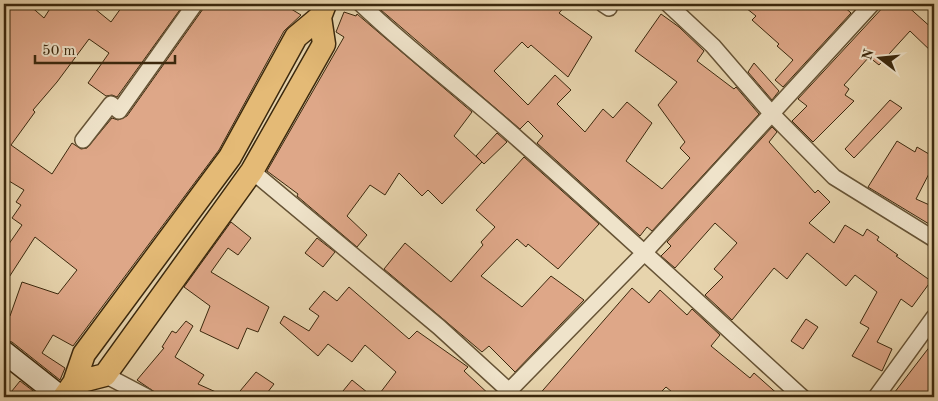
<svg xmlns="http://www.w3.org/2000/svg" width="938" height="401" font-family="'Old Standard TT',serif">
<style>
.building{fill:#dea788;stroke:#3b280d}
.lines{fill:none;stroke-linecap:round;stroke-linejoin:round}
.street-casing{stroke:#665335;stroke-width:18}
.secondary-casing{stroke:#3b280d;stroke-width:24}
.primary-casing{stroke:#3b280d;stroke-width:25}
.street{stroke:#efe3ca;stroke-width:15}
.secondary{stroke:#efe3ca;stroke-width:21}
.primary{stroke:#e4ba76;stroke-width:22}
</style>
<rect width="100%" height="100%" fill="#e7d4ad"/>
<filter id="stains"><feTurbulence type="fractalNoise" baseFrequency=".004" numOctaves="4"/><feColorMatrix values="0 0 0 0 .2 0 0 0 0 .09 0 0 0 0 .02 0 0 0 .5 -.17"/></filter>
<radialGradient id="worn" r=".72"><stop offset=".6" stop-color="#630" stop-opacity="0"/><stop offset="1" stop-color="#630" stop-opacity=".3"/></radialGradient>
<path class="building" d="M4,4H28L44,18L53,4H89L111,22L124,4H184L117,97L112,95L106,96L88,83L109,53L89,39L57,82L33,110L35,112L11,145L52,174L72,143L81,149L87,148L112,118L118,120L127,116L203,9L204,4H283L301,15L284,31L219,150L73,346L53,335L42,353L65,368L60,380L12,342L4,340L6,315L10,316L22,282L58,294L77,270L35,237L4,285V251L22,225L12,218L21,205L16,202L24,190L4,178Z
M374,4H567L559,13L592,37L568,77L531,45L528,48L522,42L494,71L528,105L555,75L571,90L557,104L585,132L603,109L613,118L627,102L652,123L626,161L662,189L690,158L680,148L685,142L658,105L677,82L635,51L661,14L679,27L704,51L697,61L734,89L736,87L759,114L652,231L647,227L640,236L537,143L543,136L528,121L520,129Z
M741,4H841L851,13L783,87L775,80L793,60L777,46L779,44L752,20L756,16Z
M886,4H905L934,30V54L910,31L879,65L869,57L844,85L849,89L845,95L854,101L813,142L792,121L807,106L798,99Z
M344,12L356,16L357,14L472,112L454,136L482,162L442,204L428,190L422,196L399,173L385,195L370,185L347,216L367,235L357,247L297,196L298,194L267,171L344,37L336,32Z
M754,63L779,91L772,100L748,72Z
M890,100L902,108L854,158L845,149Z
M772,127L777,132L769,142L815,193L818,190L830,202L809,223L834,243L845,225L863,236L867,229L879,237L877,240L898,255L896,256L931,281L912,307L901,299L877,342L892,349L882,371L852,356L869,328L860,323L877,292L855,275L846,286L807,253L787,279L774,268L732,320L705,295L723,277L714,269L737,243L715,223L675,268L661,256L671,246L667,242Z
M497,133L507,142L484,164L476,156Z
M897,141L915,152L917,147L934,157V164L916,199L934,207V227L868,187Z
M524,157L599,224L558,269L528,244L526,247L517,239L481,276L522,307L551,276L584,300L515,372L489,346L482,352L384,269L405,243L451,282L483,245L481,242L495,227L476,210Z
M231,222L251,238L238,255L228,248L211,272L269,307L258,332L247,328L238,349L200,331L210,306L184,287Z
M317,238L335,252L323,267L305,253Z
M349,287L409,339L417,331L468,367L464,371L492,397H377L396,372L365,345L352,362L328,344L318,356L280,323L284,316L309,331L319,316L309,309L324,291L337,301Z
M632,288L649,303L660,290L687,315L692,309L720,335L711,346L750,378L754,373L781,397H678L666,387L656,397H537Z
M806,319L818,327L803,349L791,341Z
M186,321L193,326L175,357L204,375L198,384L227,397H162L137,380L164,348L162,347L172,331L176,333Z
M934,341V397H891Z
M256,372L274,384L264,397H235Z
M352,380L373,397H351L343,391Z
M20,381L41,397H7Z"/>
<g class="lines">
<g class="street-casing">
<path id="street" d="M361,4C411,52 467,93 519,140C614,224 708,311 802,397
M603,4L609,8
M668,4L713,46L771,113L834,177L934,239
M83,140L111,104L119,111L195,4
M252,171L439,327L508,390
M105,375L147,397
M503,397L644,253L872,4
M876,397L934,317"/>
</g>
<g class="secondary-casing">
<path id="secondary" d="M4,352L61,397"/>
</g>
<g class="primary-casing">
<path id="primary" d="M74,383L105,375L252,171L324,44L320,17L325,4
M64,397L74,383L84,354L230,157L296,37L320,17"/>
</g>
<use href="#street" class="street"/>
<use href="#secondary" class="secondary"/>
<use href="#primary" class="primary"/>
</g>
<rect width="938" height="401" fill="none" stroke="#e7d4ad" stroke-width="20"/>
<rect x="5" y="5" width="928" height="391" fill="none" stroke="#3b280d" stroke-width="2.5"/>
<rect x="10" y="10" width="918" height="381" fill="none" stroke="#3b280d"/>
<g transform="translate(880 58) rotate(286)" stroke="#efe3ca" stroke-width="4" paint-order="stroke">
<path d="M0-4L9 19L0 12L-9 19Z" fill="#3b280d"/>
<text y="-8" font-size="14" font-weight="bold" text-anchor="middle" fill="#3b280d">N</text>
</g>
<path d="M35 55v8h140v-8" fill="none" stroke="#3b280d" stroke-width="2.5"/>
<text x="42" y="55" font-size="15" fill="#3b280d" stroke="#efe3ca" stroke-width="4" paint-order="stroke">50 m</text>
<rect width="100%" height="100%" filter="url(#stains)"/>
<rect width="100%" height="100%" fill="url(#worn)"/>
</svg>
